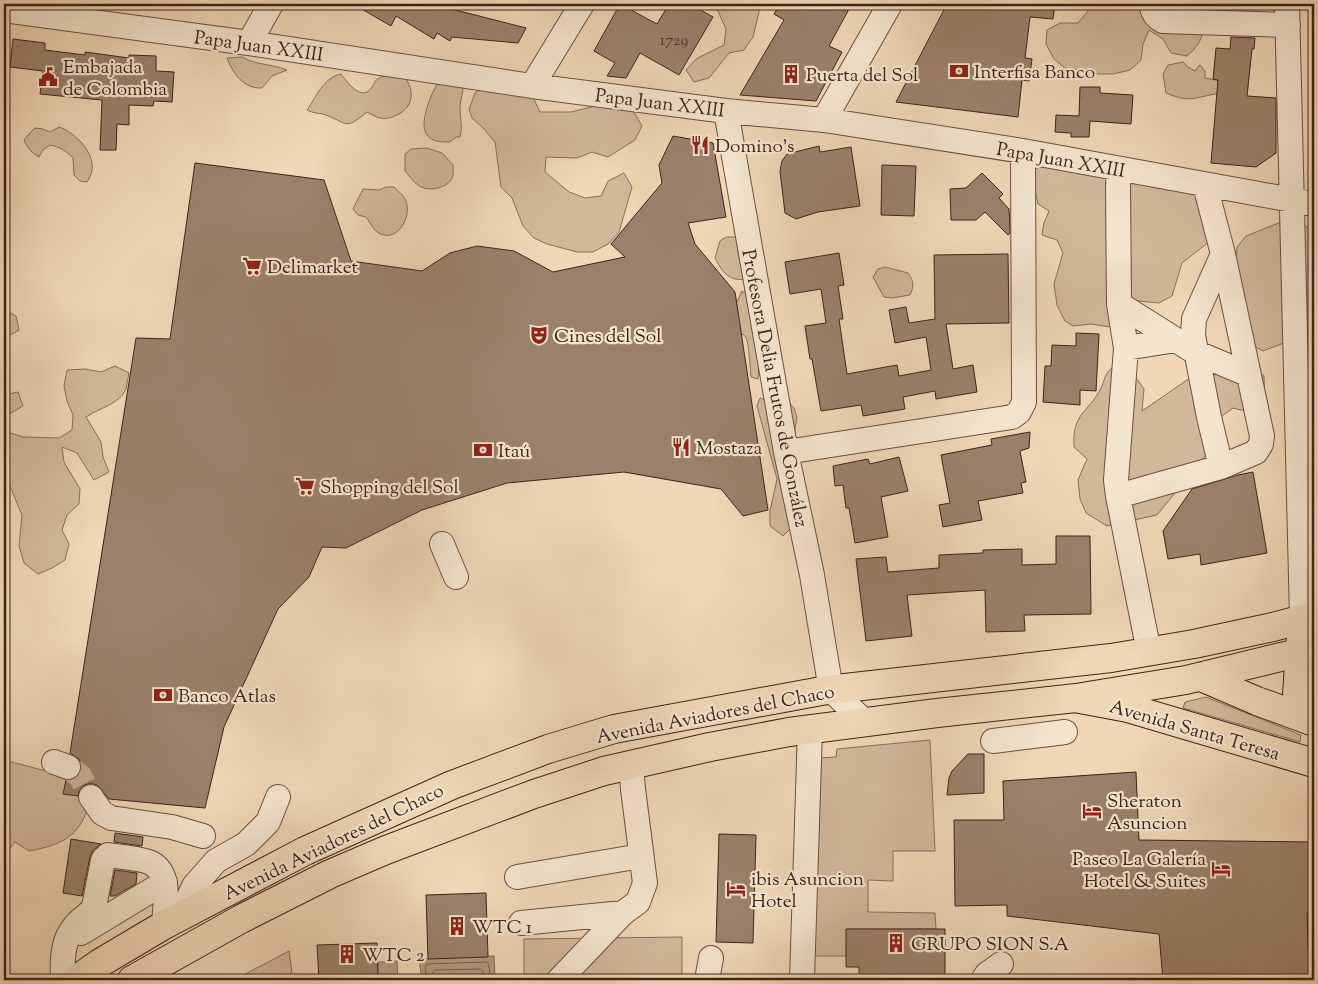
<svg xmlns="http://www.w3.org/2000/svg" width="1318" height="984" font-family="'Sorts Mill Goudy',serif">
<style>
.green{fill:#d2b89b;stroke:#886e5a}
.water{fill:#b39a80;stroke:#846a57}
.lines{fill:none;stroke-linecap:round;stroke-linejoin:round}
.shore{stroke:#785e4d;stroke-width:1}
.building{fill:#9b816b;stroke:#3e231a}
.minor-tunnel{stroke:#ccb396;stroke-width:24;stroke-dasharray:24 12;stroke-linecap:butt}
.minor-casing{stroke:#6a5041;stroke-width:26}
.major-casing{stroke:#3e231a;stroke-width:30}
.highway-casing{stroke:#3e231a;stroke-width:30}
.minor{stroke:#f5e5cf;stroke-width:24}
.major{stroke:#f0d7b5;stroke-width:28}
.highway{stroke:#f0d7b5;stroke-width:28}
.labels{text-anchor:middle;stroke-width:4.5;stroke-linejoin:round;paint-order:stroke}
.number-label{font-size:16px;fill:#553a2e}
.street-label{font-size:19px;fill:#3e231a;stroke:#f5e5cf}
.poi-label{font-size:19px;fill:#3e231a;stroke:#f5e5cf;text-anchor:start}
</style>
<rect width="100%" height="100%" fill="#f0d7b5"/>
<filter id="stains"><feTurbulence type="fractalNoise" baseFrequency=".004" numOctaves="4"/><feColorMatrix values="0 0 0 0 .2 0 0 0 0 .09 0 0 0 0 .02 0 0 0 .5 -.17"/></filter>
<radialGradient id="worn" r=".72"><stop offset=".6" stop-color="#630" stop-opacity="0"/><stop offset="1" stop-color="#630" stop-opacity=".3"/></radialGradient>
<path class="green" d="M715,4H763L760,8L753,37L744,50L729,53L709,78L694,82L686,70L696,59L724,45L726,29Z
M1091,4H1199C1206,26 1206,40 1187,56L1171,53L1163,39L1149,30L1143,44L1141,60L1130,70L1113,74H1098L1082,70L1066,69L1054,59L1046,44L1047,30L1060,23H1078L1088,11Z
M242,57C256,65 272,64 287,70L272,76L262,88C244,89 233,74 227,58Z
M1183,62L1188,67L1195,71L1200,65L1205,71V78L1221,81L1224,93C1197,95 1194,105 1166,93L1163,74L1168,65Z
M341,74C347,82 362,103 372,87C375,83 374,81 379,78C386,74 396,76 404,76C415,90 414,107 397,115C392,117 387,120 381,118C377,118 371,114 367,112C343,132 348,122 323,114C317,113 313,113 307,110C316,97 324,77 341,74Z
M439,81L463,83C464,91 460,99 460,108C460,118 463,127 460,137H456L450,142C442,142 432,142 427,135C418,123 432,92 439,81Z
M488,83L533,97L540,112H571L603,104L619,105L634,112L642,126L635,140L608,157L592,152L577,158L546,157L545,172L569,192L585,198L601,196L608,181L624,173L632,187L619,232L608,244L593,252H577L547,244L534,238L523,226L512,198L501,187L495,142L484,129L472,118L469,109L475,93Z
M59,127C79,134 103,161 87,182L80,181L74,175L73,158C66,151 60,147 50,145L43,150L39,157C31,152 28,149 24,140L29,134L35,128L43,129L50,132Z
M427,148L442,153L453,165C453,170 454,176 451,180C445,189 427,192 418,185C413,182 409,175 405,171V154L411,149Z
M1045,163L1206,185L1210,241L1182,263L1172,296L1159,303L1129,300L1116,328L1091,324L1073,326L1065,321L1057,305L1054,284L1063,253L1057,240L1042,235L1044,223L1049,211L1038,204L1031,172Z
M386,187H394C399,192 406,197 407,205C410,221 395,244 377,232C373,229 370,222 366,217L358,215L353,209L363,189L379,190Z
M1281,222C1292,223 1303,228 1314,227V279L1311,283L1314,294V339L1289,341L1263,351L1247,342L1235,283L1237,247L1246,236Z
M726,237H734L749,242L748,279C729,282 723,273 715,258L720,241Z
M885,267L908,273C914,281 914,286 910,295L892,298L884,297L873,277L878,269Z
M749,290L760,348L758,379L751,377C750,369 749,340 745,336C743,334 740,334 738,332L734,308L742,291V293Z
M4,309L16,316L19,330L5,338L4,354Z
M1241,360L1264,376L1265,407L1250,412L1233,408L1206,428L1209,451L1157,515L1107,526L1086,513L1080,499L1078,480L1087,459L1074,447C1072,412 1088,414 1101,388C1105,380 1104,374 1112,368C1116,365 1122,365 1127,365L1144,389L1142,411L1187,380L1211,365Z
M115,366L129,373C128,378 127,384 126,389C120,404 99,408 86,417L101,442L103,457L109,472L94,480L77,453L62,447L64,462L80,489L79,504L67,515L62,530L69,544L65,560L52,568L38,574L24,563L19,546L22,515L9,484L4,482V428L7,432L23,437L59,438L72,430L73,415L67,401L64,386L67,370L85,369L101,372Z
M18,392L23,406L4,417V395Z
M783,396L794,408L797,417L792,447L794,525L783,536L770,526V511L777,479L757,406L760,398L768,401Z
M1206,697L1301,735L1300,742L1183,708L1185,702Z
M930,740L935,851H893V881L868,880V912L935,913L936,929H847L846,956H814L819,758L836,757L837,749Z
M4,762H12L42,770L57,767L68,778L89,804C80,837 61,845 29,851L15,842L5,855L4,870Z
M1307,913H1314V977L1308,946Z
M682,937V980H524V939Z
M289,951L293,980H234Z"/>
<path class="water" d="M494,956L495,980H422L419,959Z
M397,961L398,980H378V962Z"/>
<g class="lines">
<path class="shore" d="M427,980L425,967L427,964L487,962L489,965L490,980
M433,980V972L435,970L481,969L483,971V980"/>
</g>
<path class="building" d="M353,4H446L444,7L526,28L518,43L452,37L450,41L437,33L434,39L396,16L391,26Z
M620,4L657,24L669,4H690L713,17L679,75L640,53L626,78L607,76L615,63L594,51Z
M780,4H839L849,9L829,46L842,52L816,101L740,95L784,20L774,14Z
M947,4H1055L1053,19L1030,17L1025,58L1032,59L1029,81L1022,80L1018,117L896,102Z
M1231,37L1255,38L1254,49H1252L1247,96L1276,98V153L1256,167L1211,163L1218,80L1213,79L1216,48L1230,49Z
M13,39L45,43V50L85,55V52L129,58V55L156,56V71L174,72L172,102L154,101L153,106L129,105V125L117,124L116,150H100L102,100L40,94L43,71L10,67Z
M1080,87H1100V93L1133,95L1131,124L1090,121L1089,137H1071V133L1055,132L1056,115L1079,116Z
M673,136L713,143L726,217L688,223L695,244L735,292L768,510L743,516L721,489L624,472L507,483L422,510L346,548L322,547L309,577L278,609L224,727L205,808L109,799L97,785L90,783L83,786L79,791L78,796L63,794L66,780H71L76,778L81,771V764L79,759L70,753L136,338L170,339L195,163L324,180L351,261L422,271L450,253L477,246L514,251L553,272L625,257L611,244L662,183L659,165Z
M819,146L820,152L851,147L860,206L818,212L796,219L785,213L780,171L782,161L787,154Z
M882,165L916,166L914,216L881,215Z
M982,173L1003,194L999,198L1009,209L1010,233L1008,235L985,212L976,220H951L950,189L966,188Z
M839,253L844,285L838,286L843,319H839L847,374L897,365L899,376L931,370L926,337L895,343L889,310L906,307L909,323L935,319L934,255L1008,254L1009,323L946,324L953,369L973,365L977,392L936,399L935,391L903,397L905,409L863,416L861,405L821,411L812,359H810L805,326L826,323L821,289L790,294L785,262Z
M1076,333L1099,334L1096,391L1080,390V405L1043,402L1045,366H1051L1052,345L1076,346Z
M1030,432L1029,448L1020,451L1026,482L1021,483L1023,493L978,501L982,520L943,527L939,505L950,503L941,455L992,445L991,439Z
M899,457L908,491L881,497L888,537L855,543L849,508H846L843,485L835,486L833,466L868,459L870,464Z
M1253,472L1267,553L1201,565L1200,554L1168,559L1163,531L1192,489L1238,475Z
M1056,536H1090L1091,614L1024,615L1025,631L986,632L985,590L907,595L912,636L866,641L856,559L886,557L888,572L939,568V555L983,553V550L1022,549V565L1056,564Z
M968,754H984V793L947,795L949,778L952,771Z
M1136,772L1139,840L1314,842V913H1307L1308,946L1313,980H1163L1159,934L1007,916V905L955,906L954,820H1004L1003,781Z
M115,833L143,837L142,846L114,842Z
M719,834L756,835L753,943L716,942Z
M71,839L101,844L93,850L90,857L82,896L63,893Z
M115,870L137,873L136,884L115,896H110Z
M486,893L488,957L428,959L426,895Z
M846,929H945V980H859V967H846Z
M377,943L378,980H319L317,945Z"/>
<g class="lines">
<path class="minor-tunnel" d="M68,767L80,776L91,797"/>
<g class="minor-casing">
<path id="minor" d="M1151,4C1153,12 1155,17 1163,21L1288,25
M1287,4L1302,619
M4,10L249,43L532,86L726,111L824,120L1023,151L1314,204
M249,43L271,4
M532,86L582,4
M726,111L786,452L812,575L831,690L865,722
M824,120L890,4
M1119,169L1118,187L1119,304L1126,348L1176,340
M1205,185L1223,254L1262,436L1261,444L1256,452L1221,467L1209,417L1193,335L1194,319L1223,254
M1119,304L1195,352L1247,374
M1126,348L1116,480L1118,496L1149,652
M786,452L1012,417L1019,412L1024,402L1023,151
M1118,496L1221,467
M442,544L456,577
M993,741L1065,732
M54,762L68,767
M91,797L102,813L111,818L172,827L203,836
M517,877L641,856
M180,916L194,886L216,861L246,844L268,822L278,797
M521,923L623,913
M81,933L165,882
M63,980C62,962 62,941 74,927C80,919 89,915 94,907L103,860L108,855C119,857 141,858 151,863C172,874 165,905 164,925
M559,980L623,913L638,902L645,883L633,789L631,765
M707,980L711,958
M802,980L810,729
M983,980L987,974L1001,964"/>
</g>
<g class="major-casing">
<path id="major" d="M1201,677L1257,701L1314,722
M1080,699L1128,708L1314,763"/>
</g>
<g class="highway-casing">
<path id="highway" d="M1301,636L1297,694L1302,708L1309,720
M76,980L100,963L164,925L305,851L452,785L548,749L614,729L827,690L1111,658L1194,644L1273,627L1314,616
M132,980L241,919L330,874L386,850L534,794L604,771L710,747L789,732L937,713L1076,698L1186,680L1314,649"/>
</g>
<use href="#minor" class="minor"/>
<use href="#major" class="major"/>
<use href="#highway" class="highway"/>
</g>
<defs>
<g id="bank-bare" transform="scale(1.5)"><path d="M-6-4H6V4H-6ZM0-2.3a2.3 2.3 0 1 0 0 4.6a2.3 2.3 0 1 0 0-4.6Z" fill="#8f2418" stroke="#f5e5cf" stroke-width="2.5" paint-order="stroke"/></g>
<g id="building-bare" transform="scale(1.5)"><path d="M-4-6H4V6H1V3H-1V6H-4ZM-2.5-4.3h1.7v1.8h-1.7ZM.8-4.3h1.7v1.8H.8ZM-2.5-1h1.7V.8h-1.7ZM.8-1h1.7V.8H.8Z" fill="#8f2418" stroke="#f5e5cf" stroke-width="2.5" paint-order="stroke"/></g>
<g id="civic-bare" transform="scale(1.5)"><path d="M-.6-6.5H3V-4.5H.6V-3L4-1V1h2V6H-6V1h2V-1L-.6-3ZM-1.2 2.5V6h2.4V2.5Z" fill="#8f2418" stroke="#f5e5cf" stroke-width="2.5" paint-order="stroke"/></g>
<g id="restaurant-bare" transform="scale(1.5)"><path d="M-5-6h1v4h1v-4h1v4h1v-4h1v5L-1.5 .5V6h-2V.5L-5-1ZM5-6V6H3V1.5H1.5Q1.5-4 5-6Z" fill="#8f2418" stroke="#f5e5cf" stroke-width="2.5" paint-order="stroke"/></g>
<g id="supermarket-bare" transform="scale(1.5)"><path d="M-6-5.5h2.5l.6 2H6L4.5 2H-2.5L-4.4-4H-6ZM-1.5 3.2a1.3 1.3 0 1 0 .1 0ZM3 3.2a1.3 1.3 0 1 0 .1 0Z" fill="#8f2418" stroke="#f5e5cf" stroke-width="2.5" paint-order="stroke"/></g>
<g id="theatre-bare" transform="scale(1.5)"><path d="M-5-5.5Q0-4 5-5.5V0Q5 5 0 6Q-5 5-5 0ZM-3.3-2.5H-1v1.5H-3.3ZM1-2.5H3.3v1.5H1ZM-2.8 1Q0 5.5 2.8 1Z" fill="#8f2418" stroke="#f5e5cf" stroke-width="2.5" paint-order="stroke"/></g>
<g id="hotel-bare" transform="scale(1.5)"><path d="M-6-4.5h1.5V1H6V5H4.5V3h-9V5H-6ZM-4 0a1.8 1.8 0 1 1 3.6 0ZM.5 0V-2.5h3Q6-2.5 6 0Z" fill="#8f2418" stroke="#f5e5cf" stroke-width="2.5" paint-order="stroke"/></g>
</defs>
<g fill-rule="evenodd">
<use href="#bank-bare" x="959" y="71"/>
<use href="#building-bare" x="791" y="74"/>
<use href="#civic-bare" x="48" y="77"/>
<use href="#restaurant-bare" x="700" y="145"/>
<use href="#supermarket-bare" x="252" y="266"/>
<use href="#theatre-bare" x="539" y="335"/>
<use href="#restaurant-bare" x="681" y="447"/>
<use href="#bank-bare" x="483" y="450"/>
<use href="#supermarket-bare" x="305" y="486"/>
<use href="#bank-bare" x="163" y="695"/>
<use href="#hotel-bare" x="1092" y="811"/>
<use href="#hotel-bare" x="1221" y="869"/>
<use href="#hotel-bare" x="736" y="889"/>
<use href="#building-bare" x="457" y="926"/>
<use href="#building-bare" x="896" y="943"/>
<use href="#building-bare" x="347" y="954"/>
</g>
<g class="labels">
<g class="number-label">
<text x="674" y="45">1729</text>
</g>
<g class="street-label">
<text transform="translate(259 45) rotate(8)" y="7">Papa Juan XXIII</text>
<text transform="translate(660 102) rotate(7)" y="7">Papa Juan XXIII</text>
<text transform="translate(1061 159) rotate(10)" y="7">Papa Juan XXIII</text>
<text transform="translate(776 388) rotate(79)" y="7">Profesora Delia Frutos de González</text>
<text transform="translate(715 713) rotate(-11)" y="7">Avenida Aviadores del Chaco</text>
<text transform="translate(1195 729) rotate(16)" y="7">Avenida Santa Teresa</text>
<text transform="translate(333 841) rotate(-26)" y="7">Avenida Aviadores del Chaco</text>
</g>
<g class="poi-label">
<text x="63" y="73">Embajada<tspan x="63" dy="22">de Colombia</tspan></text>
<text x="974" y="78">Interfisa Banco</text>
<text x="806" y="81">Puerta del Sol</text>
<text x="715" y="152">Domino's</text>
<text x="267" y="273">Delimarket</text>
<text x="554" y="342">Cines del Sol</text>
<text x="696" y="454">Mostaza</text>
<text x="498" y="457">Itaú</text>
<text x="320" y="493">Shopping del Sol</text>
<text x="178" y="702">Banco Atlas</text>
<text x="1107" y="807">Sheraton<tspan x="1107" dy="22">Asuncion</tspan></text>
<text x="1206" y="865" text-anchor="end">Paseo La Galería<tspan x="1206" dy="22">Hotel &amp; Suites</tspan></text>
<text x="751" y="885">ibis Asuncion<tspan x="751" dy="22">Hotel</tspan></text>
<text x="472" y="933">WTC 1</text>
<text x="911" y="950">GRUPO SION S.A</text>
<text x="362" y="961">WTC 2</text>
</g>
</g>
<rect width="1318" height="984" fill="none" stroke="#f0d7b5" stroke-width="20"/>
<rect x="5" y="5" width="1308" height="974" fill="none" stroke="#3e231a" stroke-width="2.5"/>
<rect x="10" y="10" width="1298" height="964" fill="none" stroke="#3e231a"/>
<rect width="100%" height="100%" filter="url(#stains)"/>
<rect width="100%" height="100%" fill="url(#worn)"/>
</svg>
